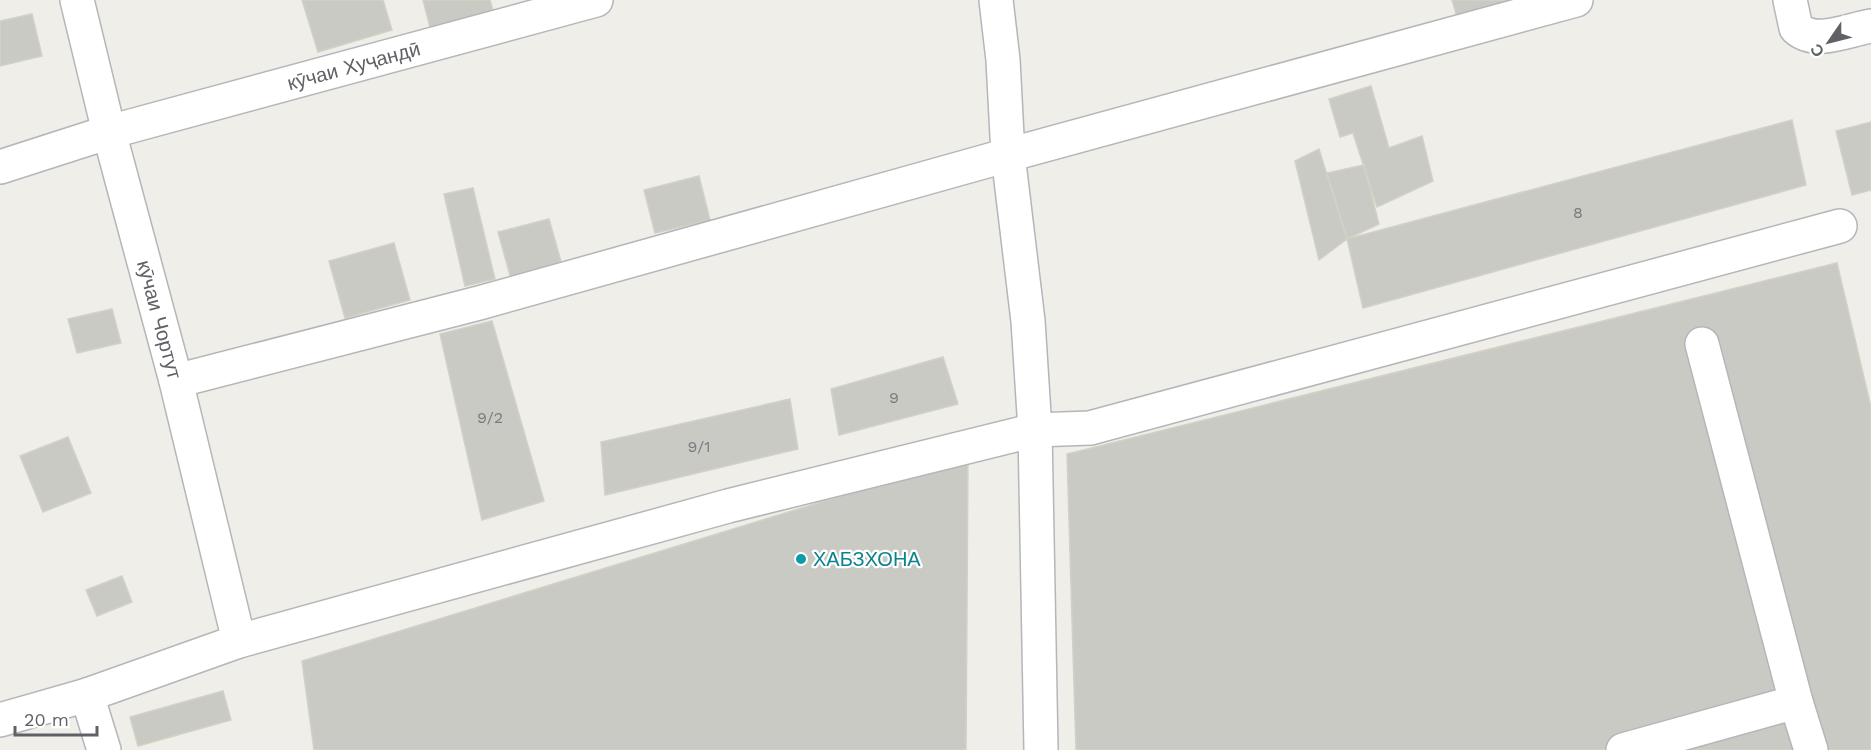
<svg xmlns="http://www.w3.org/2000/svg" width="1871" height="750" font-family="'Work Sans',sans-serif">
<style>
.building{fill:#cacac4;stroke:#d3d1c6;stroke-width:1.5}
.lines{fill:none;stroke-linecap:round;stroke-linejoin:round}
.minor-casing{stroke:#b4b6ba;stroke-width:36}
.minor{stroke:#fff;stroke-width:33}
.culture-dot{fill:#0f9aa8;stroke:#fff;stroke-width:2}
.labels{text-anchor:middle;stroke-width:4.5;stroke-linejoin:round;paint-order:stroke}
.number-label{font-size:16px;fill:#7a7b7e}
.street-label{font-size:20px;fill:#5f6166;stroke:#fff}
.culture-label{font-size:20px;fill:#0d838f;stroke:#fff;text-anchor:start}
</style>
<rect width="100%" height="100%" fill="#efeee8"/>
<path class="building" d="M302,0H383L392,30L318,52Z
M423,0H490L495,18L432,35Z
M1452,0H1548L1459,24Z
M32,14L42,56L0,66V21Z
M1371,86L1389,148L1422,136L1433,181L1377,207L1353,133L1340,137L1329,99Z
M1792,120L1806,185L1363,308L1347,239Z
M1871,122V190L1852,195L1836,131Z
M1319,149L1347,239L1319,260L1295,161Z
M1364,165L1379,224L1347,239L1327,173Z
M699,176L710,220L655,233L644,190Z
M473,188L495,279L465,286L444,194Z
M549,219L562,265L511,279L498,232Z
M394,243L410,300L345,318L329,261Z
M1837,263L1871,407V750H1076L1067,454Z
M112,309L121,343L77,353L68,319Z
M492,321L544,501L482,520L440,334Z
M943,357L958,404L839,435L831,389Z
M790,399L798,449L605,495L601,442Z
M68,437L91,493L43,512L20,456Z
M968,457L966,750H314L302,661Z
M122,576L132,602L97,616L86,590Z
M223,691L231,720L138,746L130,717Z"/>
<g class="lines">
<g class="minor-casing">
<g id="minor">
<path id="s1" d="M77,0L109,132L176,381L239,641"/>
<path d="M996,0L1003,60L1008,155L1028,321L1035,430L1041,750"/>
<path d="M1790,0L1796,28C1816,46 1847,30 1871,26"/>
<path id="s2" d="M0,167L109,132L596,0"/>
<path d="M1702,344L1796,702L1811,750"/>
<path d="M176,381L479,303L1008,155L1576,0"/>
<path d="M87,695L104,750"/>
<path d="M0,720L87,695L239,641L728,506L1035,430L1090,428L1840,226"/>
<path d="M1623,750L1796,702"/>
</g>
</g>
<use href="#minor" class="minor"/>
</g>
<circle class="culture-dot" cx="801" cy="559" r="6"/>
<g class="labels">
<g class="number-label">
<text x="1578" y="218">8</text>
<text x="894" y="403">9</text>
<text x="490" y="423">9/2</text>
<text x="699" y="452">9/1</text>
</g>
<g class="street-label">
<text dy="7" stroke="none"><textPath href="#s2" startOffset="368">кӯчаи Хуҷандӣ</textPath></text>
<text dy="7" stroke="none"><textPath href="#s1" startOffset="330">кӯчаи Чортут</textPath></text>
</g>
<g class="culture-label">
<text x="813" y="566">ХАБЗХОНА</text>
</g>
</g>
<g transform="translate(1829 42) rotate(235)" stroke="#ffffff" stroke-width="4.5" paint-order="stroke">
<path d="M0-4.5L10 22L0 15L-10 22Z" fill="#5f6166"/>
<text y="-9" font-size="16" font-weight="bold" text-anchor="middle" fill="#5f6166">С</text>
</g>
<path d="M15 726v9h82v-9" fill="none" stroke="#5f6166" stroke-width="3"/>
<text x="24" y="726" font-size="18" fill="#5f6166" stroke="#ffffff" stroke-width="4.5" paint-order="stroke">20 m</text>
</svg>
